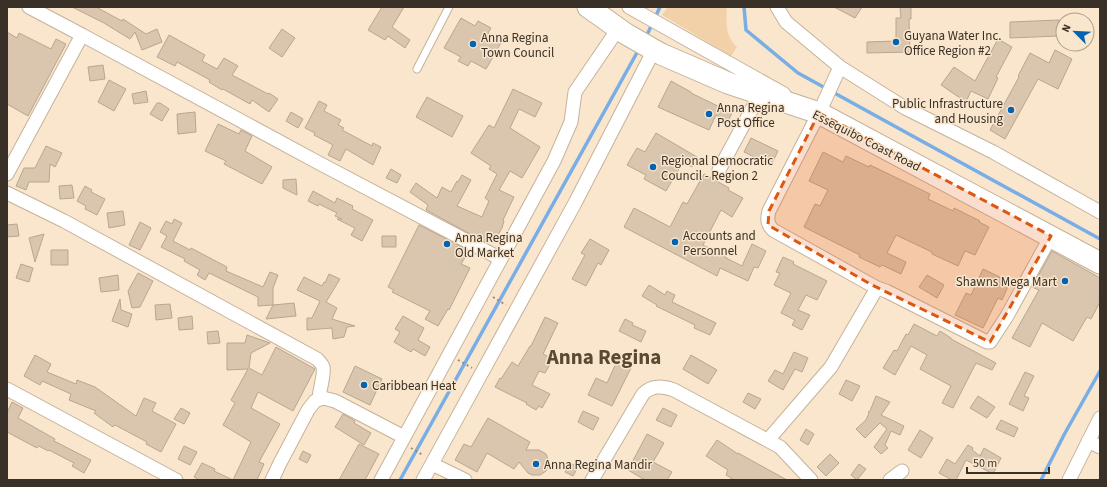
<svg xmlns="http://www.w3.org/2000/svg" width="1107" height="487" font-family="'Source Sans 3',sans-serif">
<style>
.green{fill:#f2d1a8}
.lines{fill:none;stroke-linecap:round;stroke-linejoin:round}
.stream{stroke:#79ade6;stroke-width:3.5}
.building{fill:#dac6ae;stroke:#b9a68f}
.service-casing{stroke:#c5b29a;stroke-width:9}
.minor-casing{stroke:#c5b29a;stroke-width:15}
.primary-casing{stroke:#c5b29a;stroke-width:23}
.path{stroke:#988a79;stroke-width:2;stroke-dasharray:2 3;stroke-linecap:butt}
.service{stroke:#fff;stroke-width:7}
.minor{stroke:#fff;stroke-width:13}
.primary{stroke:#fff;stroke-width:21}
.marked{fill:#df570d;fill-opacity:0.2;stroke:#df570d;stroke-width:3;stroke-dasharray:8 5;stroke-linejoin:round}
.poi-dot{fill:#0463b0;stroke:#fae6cd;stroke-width:1.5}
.labels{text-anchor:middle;stroke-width:3;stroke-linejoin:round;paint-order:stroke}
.poi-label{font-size:13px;fill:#393127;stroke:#fae6cd;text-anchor:start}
.street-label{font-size:13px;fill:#393127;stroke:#fae6cd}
.town-label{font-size:21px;font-weight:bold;fill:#5a4a35;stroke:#fae6cd}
</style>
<rect width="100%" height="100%" fill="#fae6cd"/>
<path class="green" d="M668,7H727C726,22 725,36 737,47L731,56L662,15Z"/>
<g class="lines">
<path class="stream" d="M744,7L746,30L798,73L1100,239
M646,37L660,7
M400,480L639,49
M1041,480L1065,433L1100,371"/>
</g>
<path class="building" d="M72,7H96L122,21L123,19L146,34L157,29L162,42L142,50L135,32L130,39L104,23Z
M382,7H404L392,27L410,40L405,48L388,36L385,40L368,30Z
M834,7H862L855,18Z
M900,7H911V19H909L910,52L867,53V42L896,41V18H901Z
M461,18L475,26L478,21L491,28L488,33L502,41L486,69L471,61L468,66L458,61L461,57L444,48Z
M1059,20V36L1010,38V22Z
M282,29L295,38L282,57L269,48Z
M7,32L17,38L19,33L51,49L56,39L66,44L28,116L7,104Z
M169,35L205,55L202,61L217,69L224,58L238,66L232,75L268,94L269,93L278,99L269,112L252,100L250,104L223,89L222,90L209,82L210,80L177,62L175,66L157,57Z
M998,39L1012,47L996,77L998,78L988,99L971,91L966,102L941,85L954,67L975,81Z
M1055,50L1072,59L1058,89L1038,79L1005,139L990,130L1019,77L1018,76L1030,53L1049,63Z
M103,65L105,79L90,81L88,67Z
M109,80L126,89L114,111L98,102Z
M671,81L691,92V93L732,113L728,121L716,115L709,130L658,107Z
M513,89L542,103L535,117L519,109L510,128L540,147L522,178L510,171L499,190L514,197L503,220L504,221L502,228L493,243L488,240L487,243L426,210L428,205L410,192L416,183L437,198L442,187L451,192L457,181L458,182L462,175L471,180L457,206L482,217L489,201L485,198L497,174L489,169L491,166L471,153L489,125L494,128Z
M146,91L148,102L134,104L132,94Z
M427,97L463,116L452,137L416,117Z
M319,101L327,105L324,111L341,120L338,125L344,128L342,130L372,146L373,143L381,147L373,165L346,149L340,161L328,155L333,145L314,135L315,133L305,128Z
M157,103H160L169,109L162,121L150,114Z
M195,112L196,132L178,134L177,114Z
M291,112L303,119L298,128L286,121Z
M218,124L239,134L241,130L252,136L245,151L272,167L262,184L224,164L226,161L205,151Z
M656,133L697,157L692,167L683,162L666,191L644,179L646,175L627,165L637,148L645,152Z
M751,138L778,151L771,165L744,152Z
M46,146L62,153L55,167L50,164L49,182H29L26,190L16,186L24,168H35Z
M823,152L843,162L846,156L869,167L870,165L930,194L928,199L953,211L954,208L980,221L979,222L989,227L975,255L965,251L958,266L932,254V252L896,235L887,253L906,262L901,274L882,265L880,267L859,257L860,255L804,227L815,204L820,206L828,190L809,181Z
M391,169L401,175L397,183L386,178Z
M704,174L729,188L728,190L743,198L732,217L721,210L703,245L726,257V258L742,266L752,244L766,251L758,268L754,267L748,281L720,268L717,276L624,227L634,208L670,227L683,202L687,204Z
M296,179L297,195L283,188V180Z
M72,185L74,198L60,199L59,186Z
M85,186L92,190L91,192L105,199L97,215L85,209L86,206L77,201Z
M313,191L335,203L337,198L353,206L352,209L373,220L362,241L351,235L355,228L337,219H342L335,216L337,213L319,204L318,206L308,201Z
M123,211L125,225L109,228L107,213Z
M174,219L182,223L173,241L190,250L191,248L227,267L226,271L263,287L270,272L278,275L273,288V305L258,306V297L209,273L205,280L197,275L200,270L184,261L185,259L161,247L167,236L160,232L166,221L172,224Z
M140,222L151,228L140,250L129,245Z
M17,224L19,236L7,237V225Z
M419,225L464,248L461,253L466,256L461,264L470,268L449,310L448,309L438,326L425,319L430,311L392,292L394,290L388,287Z
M44,234L35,262L29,238Z
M382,236H396V247H382Z
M590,239L609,250L601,265L598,263L586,286L572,279L585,255L581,253Z
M51,250H68V265H51Z
M1052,251L1100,278V302L1091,319L1087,317L1073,341L1042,323L1030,347L1012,338L1039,290L1032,287Z
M783,257L794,262L793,264L827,281L817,300L806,295L798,310L810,315L802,330L792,325L795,320L781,313L791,293L774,285L780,273L776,272Z
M21,264L33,268L29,282L16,278Z
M983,269L1010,282L1002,300L998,298L983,328L955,315L966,293L971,295Z
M138,273L153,281L140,307L132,308L128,291Z
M329,274L340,279L326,302L337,308L332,319L355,326L347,327L344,337L333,339L332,328L307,330V318H312L320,301L297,290L304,277L322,286L324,282L325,283Z
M118,275L119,290L101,292L99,278Z
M927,275L944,285L937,298L919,287Z
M649,285L665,295L667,291L675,295L672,302L716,323L710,335L694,328L695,325L656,306L657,305L642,296Z
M120,299L121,310L132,314L128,327L112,321Z
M294,303L296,316L266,319L273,305Z
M170,304L172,318L156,320L155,305Z
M192,316L193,329L179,330L178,318Z
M403,316L424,328L418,340L430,347L425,356L413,349L411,352L394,342L400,332L395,329Z
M545,317L558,323L543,354L553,359L545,373L539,371L532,385L550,394L542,408L539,406L536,410L526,404L527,403L495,387L500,378L501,379L512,362L518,366L530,346H531Z
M625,319L633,323L632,325L646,331L641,342L619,331Z
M914,324L937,336L940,331L951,338V339L996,363L992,370L976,363L953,408L942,403L951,386L920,369L927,355L920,351L911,346L895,375L883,368L894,350L897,351L906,334L908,335Z
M218,331L220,343L208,344L207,332Z
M247,335L270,343L251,353L249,368L262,375L276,347L315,369L293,411L258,392L251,408L280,424L259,462L264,464L257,480H200L194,477L202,463L215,469L214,471L233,480L251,442L223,425L235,403L231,400L248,369L227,370V343H245Z
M794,352L808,358L802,372L795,369L783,390L768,381L775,370L783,374Z
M35,355L51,364L47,372L76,384L77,380L95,387L136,416L144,398L156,403L152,411L176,424L161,452L146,444L147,442L115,425L113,427L94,413L96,411L69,400L71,394L42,381L40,385L24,376Z
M691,355L717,370L708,384L683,369Z
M618,359L632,366L612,406L588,395L596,378L607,383Z
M355,366L382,379L370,405L343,392Z
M1025,372L1034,376L1024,396L1029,398L1023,411L1009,404Z
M846,380L860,386L852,401L839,394Z
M748,393L761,399L755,409L743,402Z
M876,396L890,402L881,415L904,426L900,435L891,431L885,445L888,448L881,454L874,447L887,429L880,423L865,438L856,429L866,420L869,413L868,412L870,411Z
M978,396L995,407L987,418L970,408Z
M12,402L23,408L18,418L55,439L54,441L91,460L84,473L72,466L74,463L49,450L48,451L39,446L37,448L7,432V413Z
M181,408L190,413L184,424L174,419Z
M663,408L677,415L671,427L656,420Z
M583,411L599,418L593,430L578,422Z
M343,414L355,421L354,423L371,433L364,445L335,427Z
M488,418L530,442L526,450H539L546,454L549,463L546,471L540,475H532L528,473L519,462L514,469L487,453L477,472L455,460L464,444L471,447Z
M1001,420L1018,428L1014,437L996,429Z
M806,429L814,434L808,445L800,440Z
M920,430L933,438L921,458L908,450Z
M647,434L664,443L653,462L672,472L667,480H645L628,470Z
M717,440L738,454V453L787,480H734L726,475L728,470L706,456Z
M359,444L379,454L365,480H339Z
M968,445L973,448L972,450L980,456L984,448L1001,458L993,474L966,460L956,480H952L939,473L947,459L955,464Z
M184,446L197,452L190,465L178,459Z
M303,451L311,455L307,463L299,459Z
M830,454L839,463L826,476L817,467Z
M570,463L578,467L573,476L565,472Z
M859,464L866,469L857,480L851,475Z"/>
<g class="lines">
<g class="service-casing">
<path id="service" d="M417,69L449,7"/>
</g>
<g class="minor-casing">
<path id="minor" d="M29,7L82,35
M629,7L784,94
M777,7L786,22L840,67L905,108L993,152L1100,212
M840,67L819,113L769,211C767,219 767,224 773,230L877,288
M719,170L760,94
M7,174L82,35L319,163L501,259
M7,193L64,221L317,359C319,361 322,364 323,367C325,374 319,391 319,399
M7,389L176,480
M768,440L831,367L877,288L886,291L987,342H990L1007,316L1051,236
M1088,441L1100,447
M432,464L465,480
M272,480L280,463L308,410L315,401L323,398L335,401L404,437
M381,480L554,161L571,122L575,92L618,29
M423,480L575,203L654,50
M592,480L643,394C652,385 662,386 674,390L780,447L811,480
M890,480L902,471
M1069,480L1100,418"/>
</g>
<g class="primary-casing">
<path id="primary" d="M588,7L626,34L661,54L728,83L819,113L1100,263"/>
</g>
<path class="path" d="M493,297L506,305
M458,360L472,368
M411,448L423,455"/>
<use href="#service" class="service"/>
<use href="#minor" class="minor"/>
<use href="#primary" class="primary"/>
</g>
<path class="marked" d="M819,113L1051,236L990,342L872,285L768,225L769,211Z"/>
<g class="poi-dot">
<circle cx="896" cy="42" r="4"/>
<circle cx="473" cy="44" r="4"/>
<circle cx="1011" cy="110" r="4"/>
<circle cx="709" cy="114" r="4"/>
<circle cx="653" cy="167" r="4"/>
<circle cx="675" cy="242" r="4"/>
<circle cx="447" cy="244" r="4"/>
<circle cx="1065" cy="281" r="4"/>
<circle cx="364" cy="385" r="4"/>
<circle cx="536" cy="464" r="4"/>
</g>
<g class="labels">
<g class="poi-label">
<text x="904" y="40">Guyana Water Inc.<tspan x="904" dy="15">Office Region #2</tspan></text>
<text x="481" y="42">Anna Regina<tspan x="481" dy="15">Town Council</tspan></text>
<text x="1003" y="108" text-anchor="end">Public Infrastructure<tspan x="1003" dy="15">and Housing</tspan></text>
<text x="717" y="112">Anna Regina<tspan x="717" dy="15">Post Office</tspan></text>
<text x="661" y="165">Regional Democratic<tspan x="661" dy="15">Council - Region 2</tspan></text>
<text x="683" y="240">Accounts and<tspan x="683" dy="15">Personnel</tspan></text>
<text x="455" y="242">Anna Regina<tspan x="455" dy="15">Old Market</tspan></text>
<text x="1057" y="286" text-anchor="end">Shawns Mega Mart</text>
<text x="372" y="390">Caribbean Heat</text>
<text x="544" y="469">Anna Regina Mandir</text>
</g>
<g class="street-label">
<text transform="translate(867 140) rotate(27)" y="5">Essequibo Coast Road</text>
</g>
<g class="town-label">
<text x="604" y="364">Anna Regina</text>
</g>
</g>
<rect width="1107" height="487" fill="none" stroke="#393127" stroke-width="16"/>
<g transform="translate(1075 32) rotate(294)"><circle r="19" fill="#fae6cd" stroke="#ad9e8b"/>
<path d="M0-3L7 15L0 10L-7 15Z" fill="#0463b0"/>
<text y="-6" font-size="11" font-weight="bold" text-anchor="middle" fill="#393127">N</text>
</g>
<path d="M967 467v6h82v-6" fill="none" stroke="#393127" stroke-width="2"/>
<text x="973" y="467" font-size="12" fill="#393127" stroke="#fae6cd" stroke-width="3" paint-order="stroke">50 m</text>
</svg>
